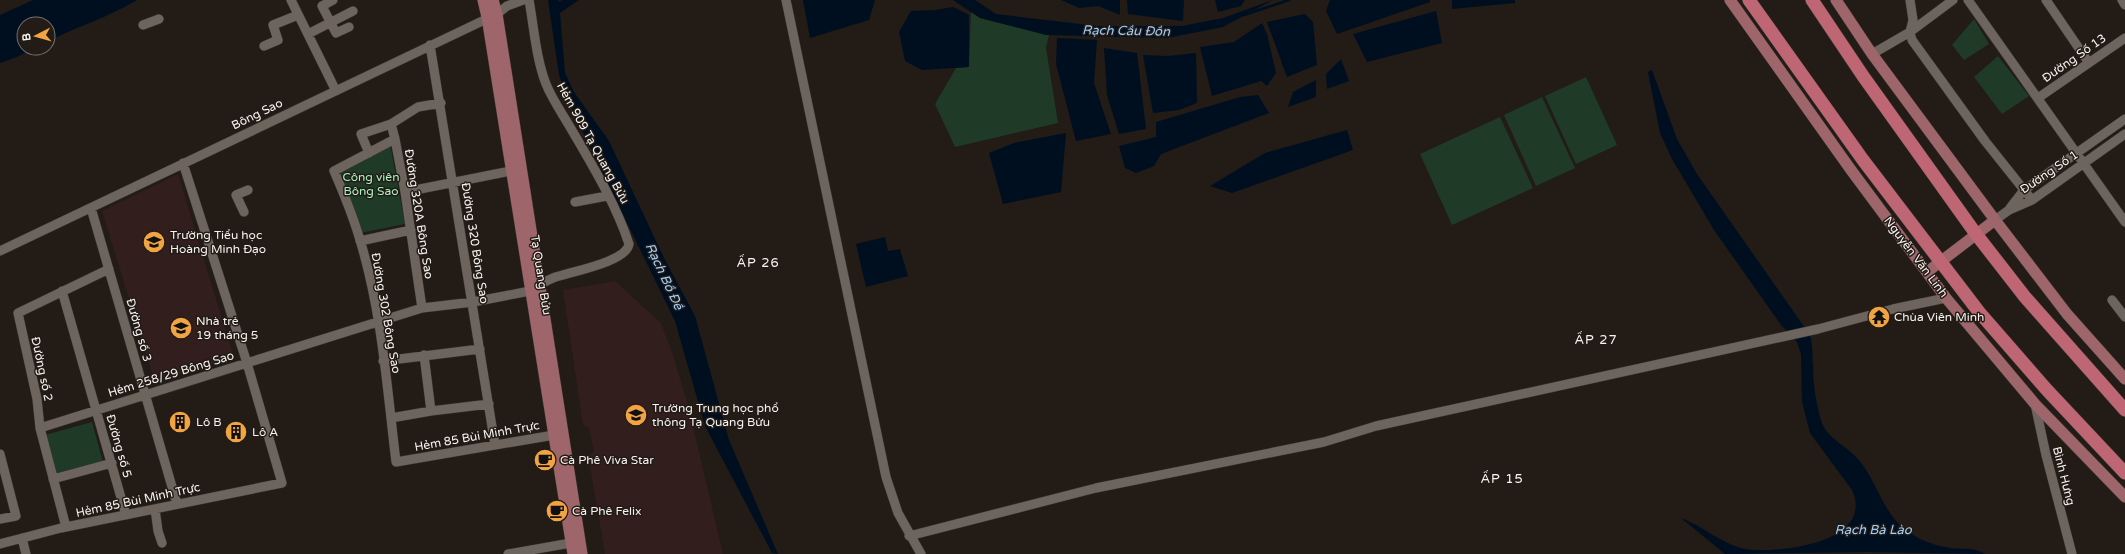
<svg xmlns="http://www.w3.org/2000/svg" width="2125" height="554" font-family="'Varela Round',sans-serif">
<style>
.education{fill:#311e1d}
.green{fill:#1f3b28}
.water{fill:#000f20}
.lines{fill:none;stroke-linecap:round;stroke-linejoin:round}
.stream{stroke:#000f20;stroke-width:2.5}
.minor-casing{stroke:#3a3532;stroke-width:10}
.major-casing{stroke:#3a3532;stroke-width:12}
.highway-casing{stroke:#3a3532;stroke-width:14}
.minor{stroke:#6d645e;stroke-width:9}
.major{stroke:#9e656b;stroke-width:11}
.highway{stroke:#be6674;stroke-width:13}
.labels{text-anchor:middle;stroke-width:3;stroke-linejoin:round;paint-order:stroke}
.street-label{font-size:12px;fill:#f8f3ef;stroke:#221b16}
.park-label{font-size:12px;fill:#aaf4c0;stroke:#221b16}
.poi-label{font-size:12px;fill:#f8f3ef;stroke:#221b16;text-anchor:start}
.water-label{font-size:13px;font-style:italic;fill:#9fcffd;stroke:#221b16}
.neighbourhood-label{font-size:13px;letter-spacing:1px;fill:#f8f3ef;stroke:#221b16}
</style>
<rect width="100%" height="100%" fill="#221b16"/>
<path class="education" d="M178,174L234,358L155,383L102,211Z
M615,281L661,323L672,352L688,405L723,554H605L588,456L594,451L589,428L583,425L563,290Z"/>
<path class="green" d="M971,12L980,18L1049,35L1046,48L1058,123L955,147L935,104L956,68L969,67Z
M1974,19L1989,44L1964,60L1952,45Z
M1998,56L2029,96L2002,114L1974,77Z
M1586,77L1617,145L1576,164L1545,96Z
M1542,97L1575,168L1536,186L1504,115Z
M1500,117L1533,188L1452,225L1420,154Z
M390,144L405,224L360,233L339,171Z
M92,422L103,462L56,475L45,435Z"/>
<path class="water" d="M33,0H137C109,17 77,27 48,41V24H24V48H35L17,57L0,63V15Z
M548,0H558L559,2L562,0H579L560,13L565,73L574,92L609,141L665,260L695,316L729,440L778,554L772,553L705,426L675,321L575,116L559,75Z
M803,0H875L869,20L810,38Z
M953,0H975L996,14L1097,26H1182L1223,18L1273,0L1223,27L1167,38L1046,35L980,18Z
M1061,0H1120V15L1098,6L1079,8Z
M1127,0H1184L1183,21L1128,14Z
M1215,0H1245L1241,6L1218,12Z
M1330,0H1430V2L1337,34L1326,11Z
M1452,0H1515V3L1452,9Z
M953,7L969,15V67L922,70L905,61L899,32L911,11L935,10Z
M1436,11L1442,43L1367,62L1353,34Z
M1305,14L1313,22L1317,65L1287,77L1267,22Z
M1262,23L1267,34L1276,73L1267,86L1261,81L1212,96L1200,47L1234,42Z
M1057,38L1097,40L1094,83L1111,134L1076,141L1056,64Z
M1104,48L1137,53L1146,129L1119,134L1107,95Z
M1196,53L1197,103L1179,110L1153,113L1143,55L1168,56Z
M1341,59L1349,81L1327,89L1326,74Z
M1652,70L1677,139L1697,174L1810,335C1813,346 1812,355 1813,366C1813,383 1816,406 1822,423C1828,439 1847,446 1858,459C1878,482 1883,516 1910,533C1921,541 1937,546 1950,548C1964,550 1972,546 1985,554L1866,552L1725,554L1681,518C1703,526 1722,544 1745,549C1778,554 1876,543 1852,490L1810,433L1802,402L1801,354L1797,342L1781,325L1714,230L1672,159L1660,133L1648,72Z
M1316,80V97L1288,107L1293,92Z
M1258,95L1269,113L1161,154L1154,166L1136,173L1125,168L1119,146L1156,137V122L1240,97Z
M1347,130L1353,150L1232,193L1210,186L1265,153Z
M1066,133L1061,192L1003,204L989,153L1014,143Z
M885,237L888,251L900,249L908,276L866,287L856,244Z"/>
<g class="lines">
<path class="stream" d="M1244,15L1289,0"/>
<g class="minor-casing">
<path id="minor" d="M291,0L336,91
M333,0L322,6L336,33L349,27
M529,0C534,28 536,58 546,84C552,99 562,113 570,127C592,165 615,202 629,244C627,262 569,272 553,278C548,280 543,283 539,285
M786,0L886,477L898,513L921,554
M1910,0L1913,20L1910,32L1912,40L1985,141L2032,200
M1968,0L2125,222
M2046,0L2089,63
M2122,0L2125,5
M143,25L159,19
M308,34L353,11
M430,45L495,445
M264,46L278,40L273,25L298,15
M1872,54L1910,32L1953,0
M2038,98L2125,38
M391,124L395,139L405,192L422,308
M395,139L334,171C344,194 353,216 360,240C382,312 387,388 396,462L560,434
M369,153L361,134L391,124L418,107L441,103
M405,192L511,171
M575,202L607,196
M91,208L177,504
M2010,208L2024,190L2125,119
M244,212L236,195L248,190
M1995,220L2009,210L2032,200L2125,134
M360,241L411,230
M0,251L497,14L507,6L523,0
M62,291L126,515
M2112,300L2125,317
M424,355L431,411
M383,361L480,349
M2035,404L2046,455L2072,554
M391,418L431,411L489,404
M40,428L422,308L473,302L530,291
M0,454L16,516L0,519
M53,479L112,463
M155,509L158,531L162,543
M66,527L40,428L37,399L18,313L109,269
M909,536L1096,488L1324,442L1376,426L1818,329L1893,309L1946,298
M22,538L26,554
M0,544L61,528L282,483L247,363L183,163
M508,554L571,543"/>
</g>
<g class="major-casing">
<path id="major" d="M483,0L487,17L573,554
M493,0L497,14L582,554
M1730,0L1851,170L1946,298L2035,404L2125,497
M1836,0L1872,54L1995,220L2067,314L2125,379
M1927,272L1995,220"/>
</g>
<g class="highway-casing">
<path id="highway" d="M1749,0L1863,160L1979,312L2047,390L2125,473
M1812,0L1863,76L1976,234L2025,297L2125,410"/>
</g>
<use href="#minor" class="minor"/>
<use href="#major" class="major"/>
<use href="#highway" class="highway"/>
</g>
<defs>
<g id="school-disc" transform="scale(1.15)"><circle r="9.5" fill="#f3a442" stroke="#221b16"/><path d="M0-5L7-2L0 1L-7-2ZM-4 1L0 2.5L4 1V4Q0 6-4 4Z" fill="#111"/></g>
<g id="temple-disc" transform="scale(1.15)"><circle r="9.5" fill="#f3a442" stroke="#221b16"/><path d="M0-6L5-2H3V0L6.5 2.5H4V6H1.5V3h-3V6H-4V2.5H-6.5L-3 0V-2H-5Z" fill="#111"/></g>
<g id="building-disc" transform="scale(1.15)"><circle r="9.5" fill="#f3a442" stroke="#221b16"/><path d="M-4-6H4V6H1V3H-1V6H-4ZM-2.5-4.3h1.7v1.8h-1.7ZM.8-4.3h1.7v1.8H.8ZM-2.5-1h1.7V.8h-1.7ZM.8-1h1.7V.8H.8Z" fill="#111"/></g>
<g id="cafe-disc" transform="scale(1.15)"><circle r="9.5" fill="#f3a442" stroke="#221b16"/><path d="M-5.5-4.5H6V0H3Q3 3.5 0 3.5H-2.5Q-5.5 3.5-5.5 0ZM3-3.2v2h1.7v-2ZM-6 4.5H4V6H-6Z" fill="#111"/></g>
</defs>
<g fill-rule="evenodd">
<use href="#school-disc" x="154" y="242"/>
<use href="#temple-disc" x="1879" y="317"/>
<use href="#school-disc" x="181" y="328"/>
<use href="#school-disc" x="636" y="415"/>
<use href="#building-disc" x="180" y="422"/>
<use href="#building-disc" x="236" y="432"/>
<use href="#cafe-disc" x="545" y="460"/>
<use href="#cafe-disc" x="557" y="511"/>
</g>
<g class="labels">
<g class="street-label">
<text transform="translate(2074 58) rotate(-35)" y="4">Đường Số 13</text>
<text transform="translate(257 114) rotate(-26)" y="4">Bông Sao</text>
<text transform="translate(593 143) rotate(61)" y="4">Hẻm 909 Tạ Quang Bửu</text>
<text transform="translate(2049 172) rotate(-34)" y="4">Đường Số 1</text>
<text transform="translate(419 214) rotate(81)" y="4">Đường 320A Bông Sao</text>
<text transform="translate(475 243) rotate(81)" y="4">Đường 320 Bông Sao</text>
<text transform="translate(1916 257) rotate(53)" y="4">Nguyễn Văn Linh</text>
<text transform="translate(541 275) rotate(81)" y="4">Tạ Quang Bửu</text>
<text transform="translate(386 313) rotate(80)" y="4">Đường 302 Bông Sao</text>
<text transform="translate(139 330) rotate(74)" y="4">Đường số 3</text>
<text transform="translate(42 369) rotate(78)" y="4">Đường số 2</text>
<text transform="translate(171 374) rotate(-17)" y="4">Hẻm 258/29 Bông Sao</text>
<text transform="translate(477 436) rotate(-10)" y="4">Hẻm 85 Bùi Minh Trực</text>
<text transform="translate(119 446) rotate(74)" y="4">Đường số 5</text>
<text transform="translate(2064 476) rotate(76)" y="4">Bình Hưng</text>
<text transform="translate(138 500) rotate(-12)" y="4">Hẻm 85 Bùi Minh Trực</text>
</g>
<g class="park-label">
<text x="371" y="181">Công viên<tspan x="371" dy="14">Bông Sao</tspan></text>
</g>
<g class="poi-label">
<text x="170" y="239">Trường Tiểu học<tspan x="170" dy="14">Hoàng Minh Đạo</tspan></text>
<text x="1894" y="321">Chùa Viên Minh</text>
<text x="196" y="325">Nhà trẻ<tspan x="196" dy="14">19 tháng 5</tspan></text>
<text x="652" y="412">Trường Trung học phổ<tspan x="652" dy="14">thông Tạ Quang Bửu</tspan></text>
<text x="196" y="426">Lô B</text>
<text x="252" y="436">Lô A</text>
<text x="560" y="464">Cà Phê Viva Star</text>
<text x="572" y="515">Cà Phê Felix</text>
</g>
<g class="water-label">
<text transform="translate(1126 30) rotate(1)" y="5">Rạch Cầu Đồn</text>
<text transform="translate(665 276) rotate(65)" y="5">Rạch Bồ Đề</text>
<text x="1873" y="534">Rạch Bà Lào</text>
</g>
<g class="neighbourhood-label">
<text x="758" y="267">ẤP 26</text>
<text x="1596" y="344">ẤP 27</text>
<text x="1502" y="483">ẤP 15</text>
</g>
</g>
<g transform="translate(36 36) rotate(264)"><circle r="19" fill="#221b16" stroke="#78716d"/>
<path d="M0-3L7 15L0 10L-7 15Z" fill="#f3a442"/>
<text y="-6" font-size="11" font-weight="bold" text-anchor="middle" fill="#f8f3ef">B</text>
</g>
</svg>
